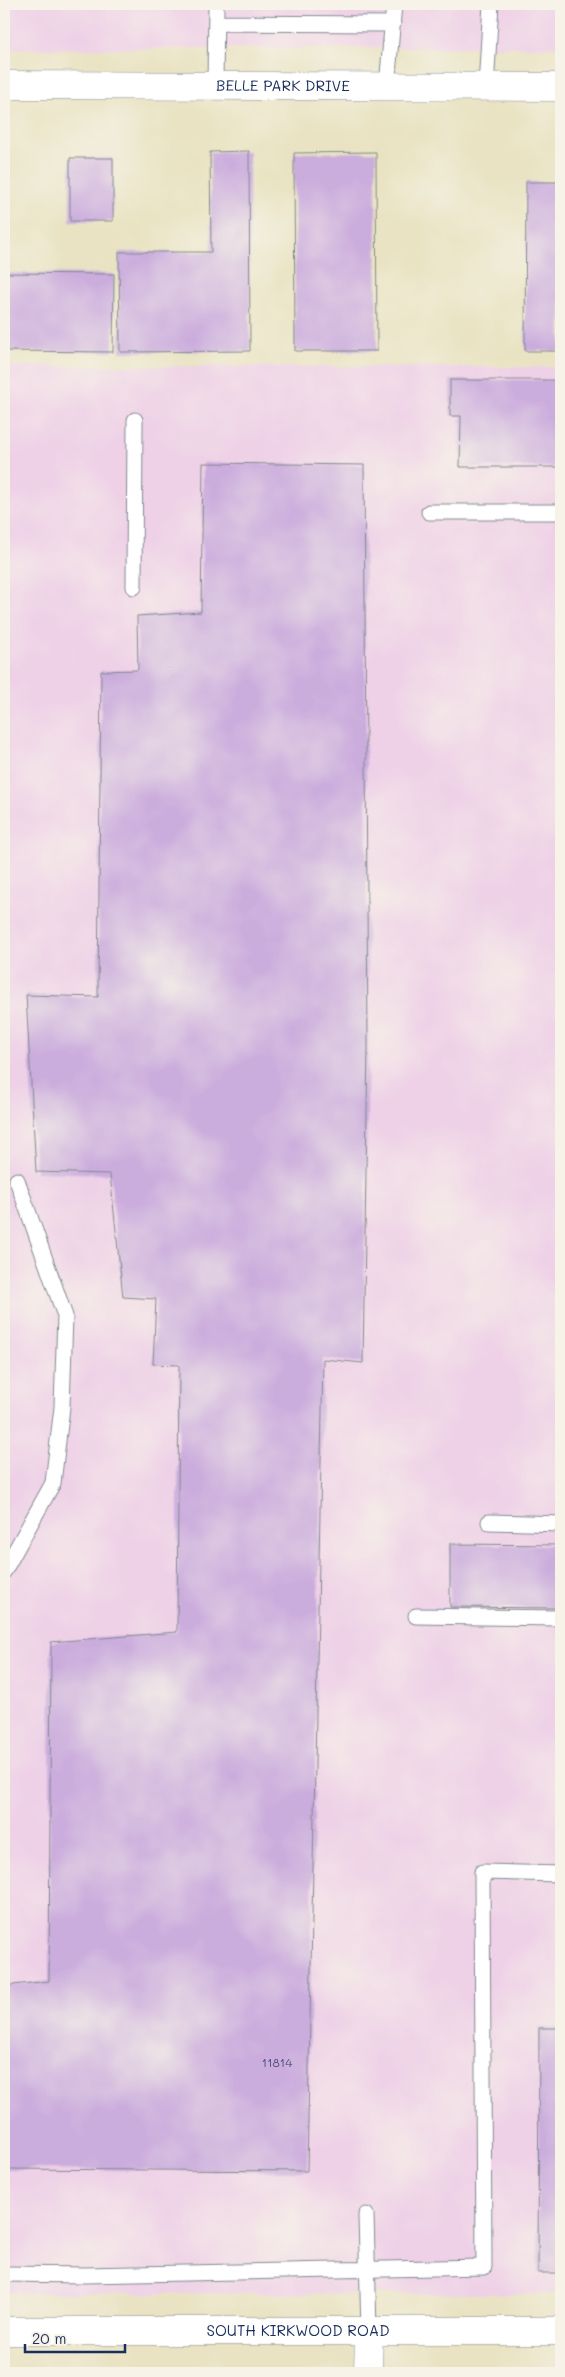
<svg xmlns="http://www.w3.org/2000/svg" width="565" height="2377" font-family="Mali,sans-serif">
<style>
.built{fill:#eed0e7}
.building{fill:#caacdd}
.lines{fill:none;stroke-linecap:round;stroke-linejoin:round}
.service-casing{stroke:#828990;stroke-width:17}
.minor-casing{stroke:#828990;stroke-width:29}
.secondary-casing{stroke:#828990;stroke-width:29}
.service{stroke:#fff;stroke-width:15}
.minor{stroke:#fff;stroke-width:28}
.secondary{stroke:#fff;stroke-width:28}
.labels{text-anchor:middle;stroke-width:4.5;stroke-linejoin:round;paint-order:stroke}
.number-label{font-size:12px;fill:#474e7e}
.street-label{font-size:15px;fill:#1b2f5e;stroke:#f7f3e8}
</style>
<rect width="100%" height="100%" fill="#f7f3e8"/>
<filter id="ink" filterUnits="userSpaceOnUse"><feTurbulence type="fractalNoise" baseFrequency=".02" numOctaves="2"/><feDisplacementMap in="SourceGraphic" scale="10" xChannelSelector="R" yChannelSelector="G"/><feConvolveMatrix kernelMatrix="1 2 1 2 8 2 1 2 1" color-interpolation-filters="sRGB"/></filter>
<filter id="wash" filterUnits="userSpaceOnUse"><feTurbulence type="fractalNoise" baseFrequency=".0096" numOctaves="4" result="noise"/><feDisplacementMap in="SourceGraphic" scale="20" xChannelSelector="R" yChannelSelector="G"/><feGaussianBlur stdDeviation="1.12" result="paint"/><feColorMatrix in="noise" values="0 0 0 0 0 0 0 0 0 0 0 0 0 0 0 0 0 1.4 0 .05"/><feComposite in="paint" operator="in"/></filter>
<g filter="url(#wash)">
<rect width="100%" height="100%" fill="#e9e3c3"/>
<path class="built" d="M4,4H561V47L4,49Z
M4,366L561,367V2294L4,2293Z"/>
<g id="blocks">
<path class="building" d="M249,151L250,351L120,352L119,252H211L210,152Z
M376,152L377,351H295L294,153Z
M70,158H113V221H70Z
M526,182H561V351H525Z
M4,273L114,274L113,352L4,351Z
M450,380H561V467H460L461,416H450Z
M203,463L364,465L368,1044L363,1363L323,1359L307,2171L4,2169V1986L49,1981L51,1642L177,1632L179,1365L153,1364L156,1299L123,1297L110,1174L36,1172L26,995L98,997L101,671L138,670L137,616L201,612Z
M450,1544L561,1545V1608L450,1607Z
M539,2028H561V2273H538Z"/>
</g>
</g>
<g filter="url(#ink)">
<use href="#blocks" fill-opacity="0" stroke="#828990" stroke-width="1"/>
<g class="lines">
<g class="service-casing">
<path id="service" d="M216,23L393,24
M215,86L216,4
M387,87L394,4
M486,87L491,4
M429,512H561
M134,587L135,420
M489,1522L561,1524
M4,1571L53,1483L62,1407L65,1316L17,1180
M416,1616L561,1618
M366,2215L369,2331
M4,2274L85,2275L484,2267L482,1872L561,1874"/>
</g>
<g class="minor-casing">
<g id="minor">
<path id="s1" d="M4,85L561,87"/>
</g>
</g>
<g class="secondary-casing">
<g id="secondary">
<path id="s2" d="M4,2331H561"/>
<path d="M368,2373L369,2331"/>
</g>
</g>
<use href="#service" class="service"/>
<use href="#minor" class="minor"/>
<use href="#secondary" class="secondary"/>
</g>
</g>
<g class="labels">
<g class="number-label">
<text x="277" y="2067">11814</text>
</g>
<g class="street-label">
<text dy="5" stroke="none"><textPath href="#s1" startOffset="279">BELLE PARK DRIVE</textPath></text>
<text dy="5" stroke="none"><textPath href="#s2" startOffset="294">SOUTH KIRKWOOD ROAD</textPath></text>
</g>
</g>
<rect width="565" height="2377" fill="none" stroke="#f7f3e8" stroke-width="20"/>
<path d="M25 2344v8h100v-8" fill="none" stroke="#1b2f5e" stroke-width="2.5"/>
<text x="32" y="2344" font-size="15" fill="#1b2f5e" stroke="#f7f3e8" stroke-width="4" paint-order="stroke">20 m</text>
</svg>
